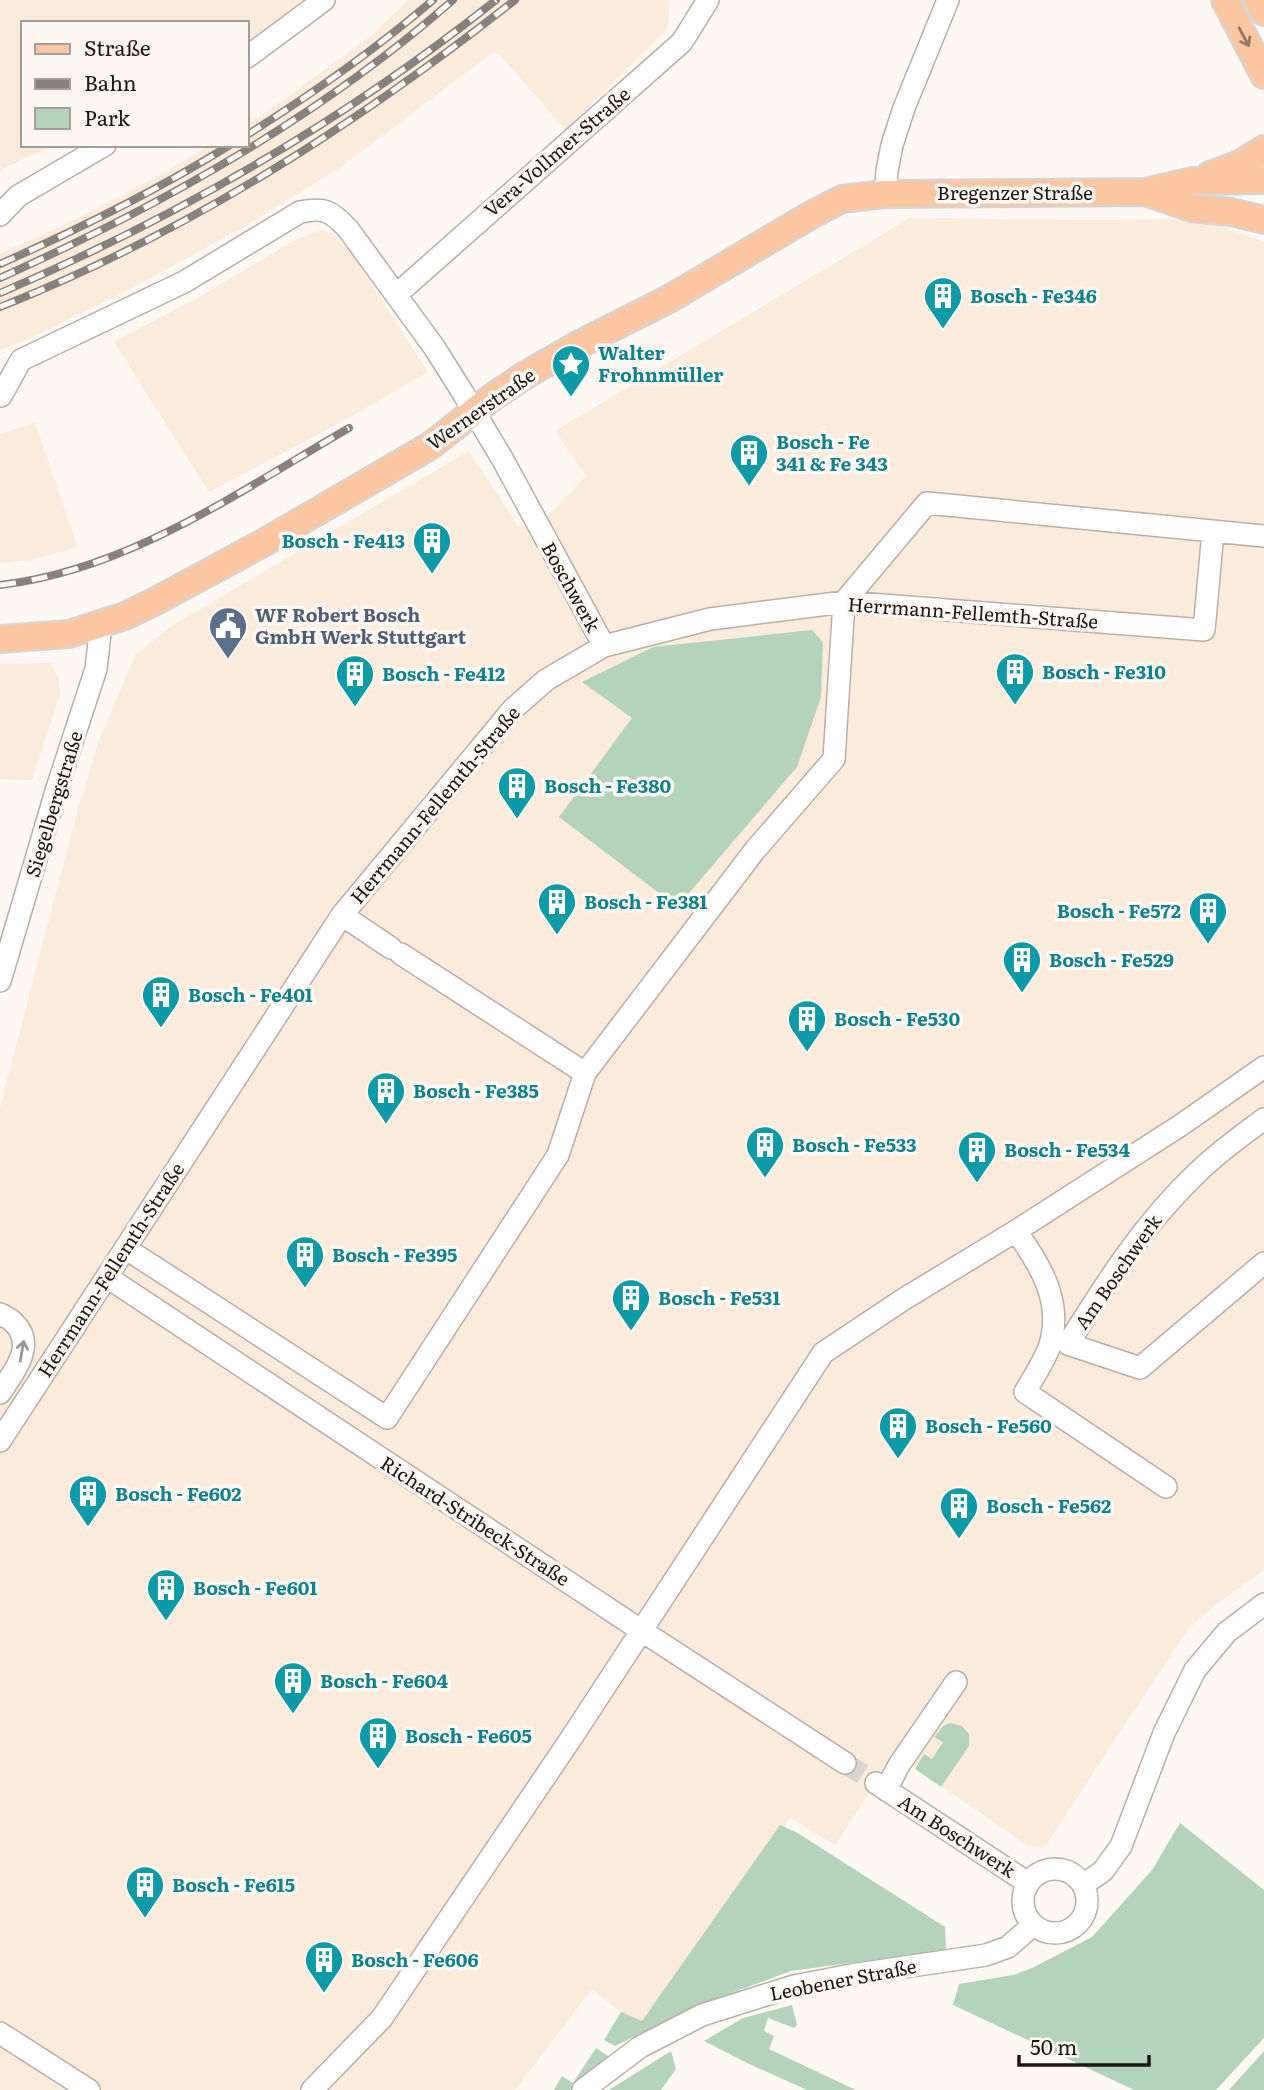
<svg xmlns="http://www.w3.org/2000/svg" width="1264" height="2090" font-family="Literata,serif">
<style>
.built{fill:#fbebdb}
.green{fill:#b3d4bb}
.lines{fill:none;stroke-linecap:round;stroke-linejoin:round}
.minor-tunnel{stroke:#dcd6d1;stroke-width:21;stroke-dasharray:21 10;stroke-linecap:butt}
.minor-casing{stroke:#b9afa6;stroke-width:24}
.major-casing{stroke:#d6d5d5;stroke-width:30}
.minor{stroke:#fff;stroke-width:21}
.major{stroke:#fbc7a3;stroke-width:26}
.rail-casing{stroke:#87827e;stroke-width:8}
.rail{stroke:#fef8f2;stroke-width:5;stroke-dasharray:16;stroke-linecap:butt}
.oneway{stroke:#967863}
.oneway2{stroke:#989795}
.labels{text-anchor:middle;stroke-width:7;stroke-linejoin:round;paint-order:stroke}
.street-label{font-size:19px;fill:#1b1714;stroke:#fef8f2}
.culture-label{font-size:19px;font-weight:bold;fill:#0d838f;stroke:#fef8f2;text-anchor:start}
.service-label{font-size:19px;font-weight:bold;fill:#4e5e75;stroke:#fef8f2;text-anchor:start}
</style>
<rect width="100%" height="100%" fill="#fef8f2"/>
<path class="built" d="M0,0H313L247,44V23H23V145H54L0,170Z
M408,0H670L668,28L566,130L499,54L492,53L341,167L244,227L134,287L20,343L0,350V254L80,217L160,175L210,145H247V124L268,111L372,35Z
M910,218L1085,220L1202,219L1264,242V1570L1214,1606L1188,1629L1044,1848L1028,1846L895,1754L835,1845L792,1819L789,1818L743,1912L641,2029L592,1989L515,2090H0V1107L79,805L99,741L135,655L173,625L469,451L518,526L538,527L586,476L555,431Z
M321,230L333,234L350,251L428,372L347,419L209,492L114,342L203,295L283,247L304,236Z
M35,423L78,547L32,560L0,563V434Z
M51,663L59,679L60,694L32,780L0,779V664Z"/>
<path class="green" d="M812,630L823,642L821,697L797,767L677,907L559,817L632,718L582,682L653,647Z
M950,1723L962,1726L969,1734V1746L941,1787L915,1769L924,1754L932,1759L943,1742L934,1737L943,1726Z
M1180,1823L1264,1890V2038L1216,2090H1134L953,2005L959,1984L1013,1975L1032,1968L1092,1937L1152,1870Z
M780,1825L796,1832L945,1927L946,1950L791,1971L699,2005L615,2046L604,2040L621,2012L642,2021Z
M792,2005L797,2025L794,2028L768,2018L764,2031L774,2036L769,2049L856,2090H807L749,2064L704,2041L743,2018Z
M596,2048L611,2058L570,2090H554L562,2076L573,2083Z
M671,2051L676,2069L661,2090H609Z
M1264,2051V2090H1229Z"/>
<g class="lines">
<path class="minor-tunnel" d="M845,1763L876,1783"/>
<g class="minor-casing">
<path id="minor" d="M247,57L324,0
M885,194L887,171L892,145L904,108L948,0
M0,215L18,196L105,145
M396,295L682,42L708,0
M1,396L21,360L184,282L300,212C325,207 331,211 348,229L434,347L463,393L503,460L604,646
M342,915L391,948
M401,954L585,1073L755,850L834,759L844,602L927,503L1264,536
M0,981L57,788L96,669L101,625
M1264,1119C1241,1136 1217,1153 1197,1173C1144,1223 1106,1283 1068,1344L1140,1368L1264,1263
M1016,1231C1041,1266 1064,1303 1049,1348C1043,1363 1033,1378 1025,1392L1166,1487
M125,1248L387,1418L558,1155L585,1073
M107,1277L642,1631L845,1763
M0,1314C4,1316 11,1319 14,1323C37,1345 13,1373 0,1393
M0,1441L342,915L513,709L546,680L604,646L710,619L844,602L1204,630L1213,532
M876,1783L1028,1883
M886,1790L899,1765L956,1682
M1023 1901a32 32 0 1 1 64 0a32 32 0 1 1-64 0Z
M1083,1885L1103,1871L1121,1846L1164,1733L1195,1670L1227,1632L1264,1604
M0,2033L89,2090
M312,2090L382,2018L572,1737L823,1353L904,1299L1016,1231L1181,1125L1264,1067
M583,2090L640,2047L702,2015L794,1986L851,1975L986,1955L1008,1947L1033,1925"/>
</g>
<g class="major-casing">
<path id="major" d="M1225,0L1264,75
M1257,0L1264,12
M1210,175L1238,165L1264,149
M1145,192L1192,208L1231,212L1264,220
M0,639L69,634L125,616L154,602L265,542L430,446L490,399L524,376L576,346L669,299L811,215L842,199L885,194L1145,192L1192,181L1264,180"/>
</g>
<use href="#minor" class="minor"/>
<use href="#major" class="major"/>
<g class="rail-casing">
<path id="rail" d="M247,135C312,94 375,50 433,0
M0,264C79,229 156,191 230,145
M0,278C162,205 318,118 453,0
M0,293C178,217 345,120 496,0
M0,307C187,233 357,124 515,0
M0,585C129,570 240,491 349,428"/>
</g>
<use href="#rail" class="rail"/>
</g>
<defs><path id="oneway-shaft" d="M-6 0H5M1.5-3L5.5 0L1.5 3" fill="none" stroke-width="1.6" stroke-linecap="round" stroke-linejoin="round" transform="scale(1.75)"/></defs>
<use class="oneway" href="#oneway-shaft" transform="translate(1244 37) rotate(62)"/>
<use class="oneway2" href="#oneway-shaft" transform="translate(22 1351) rotate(-80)"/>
<defs>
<g id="building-pin" transform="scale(2.0125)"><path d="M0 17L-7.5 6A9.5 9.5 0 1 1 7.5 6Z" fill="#0f9aa8" stroke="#fef8f2"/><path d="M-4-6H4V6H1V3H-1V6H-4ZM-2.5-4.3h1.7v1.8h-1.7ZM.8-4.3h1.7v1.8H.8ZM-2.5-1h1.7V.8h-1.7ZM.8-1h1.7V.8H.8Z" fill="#fff"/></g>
<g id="sight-pin" transform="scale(2.0125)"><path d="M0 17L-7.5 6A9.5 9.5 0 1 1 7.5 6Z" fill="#0f9aa8" stroke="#fef8f2"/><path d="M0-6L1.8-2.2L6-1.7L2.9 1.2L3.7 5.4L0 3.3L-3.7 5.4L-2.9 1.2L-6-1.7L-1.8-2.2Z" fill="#fff"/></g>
<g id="civic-pin" transform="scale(2.0125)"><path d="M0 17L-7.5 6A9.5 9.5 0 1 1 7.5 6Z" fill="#5c6f8a" stroke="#fef8f2"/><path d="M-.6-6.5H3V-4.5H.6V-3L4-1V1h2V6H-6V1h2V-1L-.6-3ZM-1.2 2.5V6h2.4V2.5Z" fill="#fff"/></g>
</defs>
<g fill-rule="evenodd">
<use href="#building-pin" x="943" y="296"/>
<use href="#sight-pin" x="571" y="364"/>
<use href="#building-pin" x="749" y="453"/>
<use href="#building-pin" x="432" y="541"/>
<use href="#civic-pin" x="228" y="626"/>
<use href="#building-pin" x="1015" y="672"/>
<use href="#building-pin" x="355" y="674"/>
<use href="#building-pin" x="517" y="786"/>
<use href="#building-pin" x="557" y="902"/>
<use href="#building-pin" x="1208" y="911"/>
<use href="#building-pin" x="1022" y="960"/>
<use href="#building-pin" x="161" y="995"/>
<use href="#building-pin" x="807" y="1019"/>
<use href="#building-pin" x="386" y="1091"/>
<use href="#building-pin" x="765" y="1145"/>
<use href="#building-pin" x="977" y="1150"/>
<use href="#building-pin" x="305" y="1255"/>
<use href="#building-pin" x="631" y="1298"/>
<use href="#building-pin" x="898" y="1426"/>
<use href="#building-pin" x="88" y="1494"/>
<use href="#building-pin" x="959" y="1506"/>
<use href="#building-pin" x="166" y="1588"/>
<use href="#building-pin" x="293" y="1681"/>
<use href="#building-pin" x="378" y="1736"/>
<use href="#building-pin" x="145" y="1885"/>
<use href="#building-pin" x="324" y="1960"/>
</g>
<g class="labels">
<g class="street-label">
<text transform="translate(557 152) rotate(-41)" y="7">Vera-Vollmer-Straße</text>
<text x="1015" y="200">Bregenzer Straße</text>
<text transform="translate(481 409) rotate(-35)" y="7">Wernerstraße</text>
<text transform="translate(571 587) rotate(61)" y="7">Boschwerk</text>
<text transform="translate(973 613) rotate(4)" y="7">Herrmann-Fellemth-Straße</text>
<text transform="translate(54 804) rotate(-73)" y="7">Siegelbergstraße</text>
<text transform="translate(435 805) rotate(-50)" y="7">Herrmann-Fellemth-Straße</text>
<text transform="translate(111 1270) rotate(-57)" y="7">Herrmann-Fellemth-Straße</text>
<text transform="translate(1118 1272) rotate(-55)" y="7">Am Boschwerk</text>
<text transform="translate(475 1521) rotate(33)" y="7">Richard-Stribeck-Straße</text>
<text transform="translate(957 1836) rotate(33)" y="7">Am Boschwerk</text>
<text transform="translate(843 1980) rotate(-11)" y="7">Leobener Straße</text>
</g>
<g class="culture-label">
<text x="970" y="303">Bosch - Fe346</text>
<text x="598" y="360">Walter<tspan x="598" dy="22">Frohnmüller</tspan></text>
<text x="776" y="449">Bosch - Fe<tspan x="776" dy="22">341 &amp; Fe 343</tspan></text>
<text x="405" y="548" text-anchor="end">Bosch - Fe413</text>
<text x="1042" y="679">Bosch - Fe310</text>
<text x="382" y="681">Bosch - Fe412</text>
<text x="544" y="793">Bosch - Fe380</text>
<text x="584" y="909">Bosch - Fe381</text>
<text x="1181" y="918" text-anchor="end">Bosch - Fe572</text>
<text x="1049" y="967">Bosch - Fe529</text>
<text x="188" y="1002">Bosch - Fe401</text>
<text x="834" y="1026">Bosch - Fe530</text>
<text x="413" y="1098">Bosch - Fe385</text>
<text x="792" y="1152">Bosch - Fe533</text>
<text x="1004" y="1157">Bosch - Fe534</text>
<text x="332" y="1262">Bosch - Fe395</text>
<text x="658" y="1305">Bosch - Fe531</text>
<text x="925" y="1433">Bosch - Fe560</text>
<text x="115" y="1501">Bosch - Fe602</text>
<text x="986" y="1513">Bosch - Fe562</text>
<text x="193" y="1595">Bosch - Fe601</text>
<text x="320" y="1688">Bosch - Fe604</text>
<text x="405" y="1743">Bosch - Fe605</text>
<text x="172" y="1892">Bosch - Fe615</text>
<text x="351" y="1967">Bosch - Fe606</text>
</g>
<g class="service-label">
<text x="255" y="622">WF Robert Bosch<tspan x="255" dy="22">GmbH Werk Stuttgart</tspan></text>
</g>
</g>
<rect x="21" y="21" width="228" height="126" fill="#fef8f2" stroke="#a39e99" stroke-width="2"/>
<rect x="35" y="44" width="35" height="10" fill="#fbc7a3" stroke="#a39e99" stroke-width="2"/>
<text x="84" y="56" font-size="21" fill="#1b1714">Straße</text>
<rect x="35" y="79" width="35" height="10" fill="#87827e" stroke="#a39e99" stroke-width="2"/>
<text x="84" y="91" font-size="21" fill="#1b1714">Bahn</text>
<rect x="35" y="108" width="35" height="21" fill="#b3d4bb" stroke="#a39e99" stroke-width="2"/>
<text x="84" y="126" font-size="21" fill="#1b1714">Park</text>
<path d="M1019 2055v10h130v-10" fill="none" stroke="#1b1714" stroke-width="3.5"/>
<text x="1030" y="2055" font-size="21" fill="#1b1714" stroke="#fef8f2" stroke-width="5" paint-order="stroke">50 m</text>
</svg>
